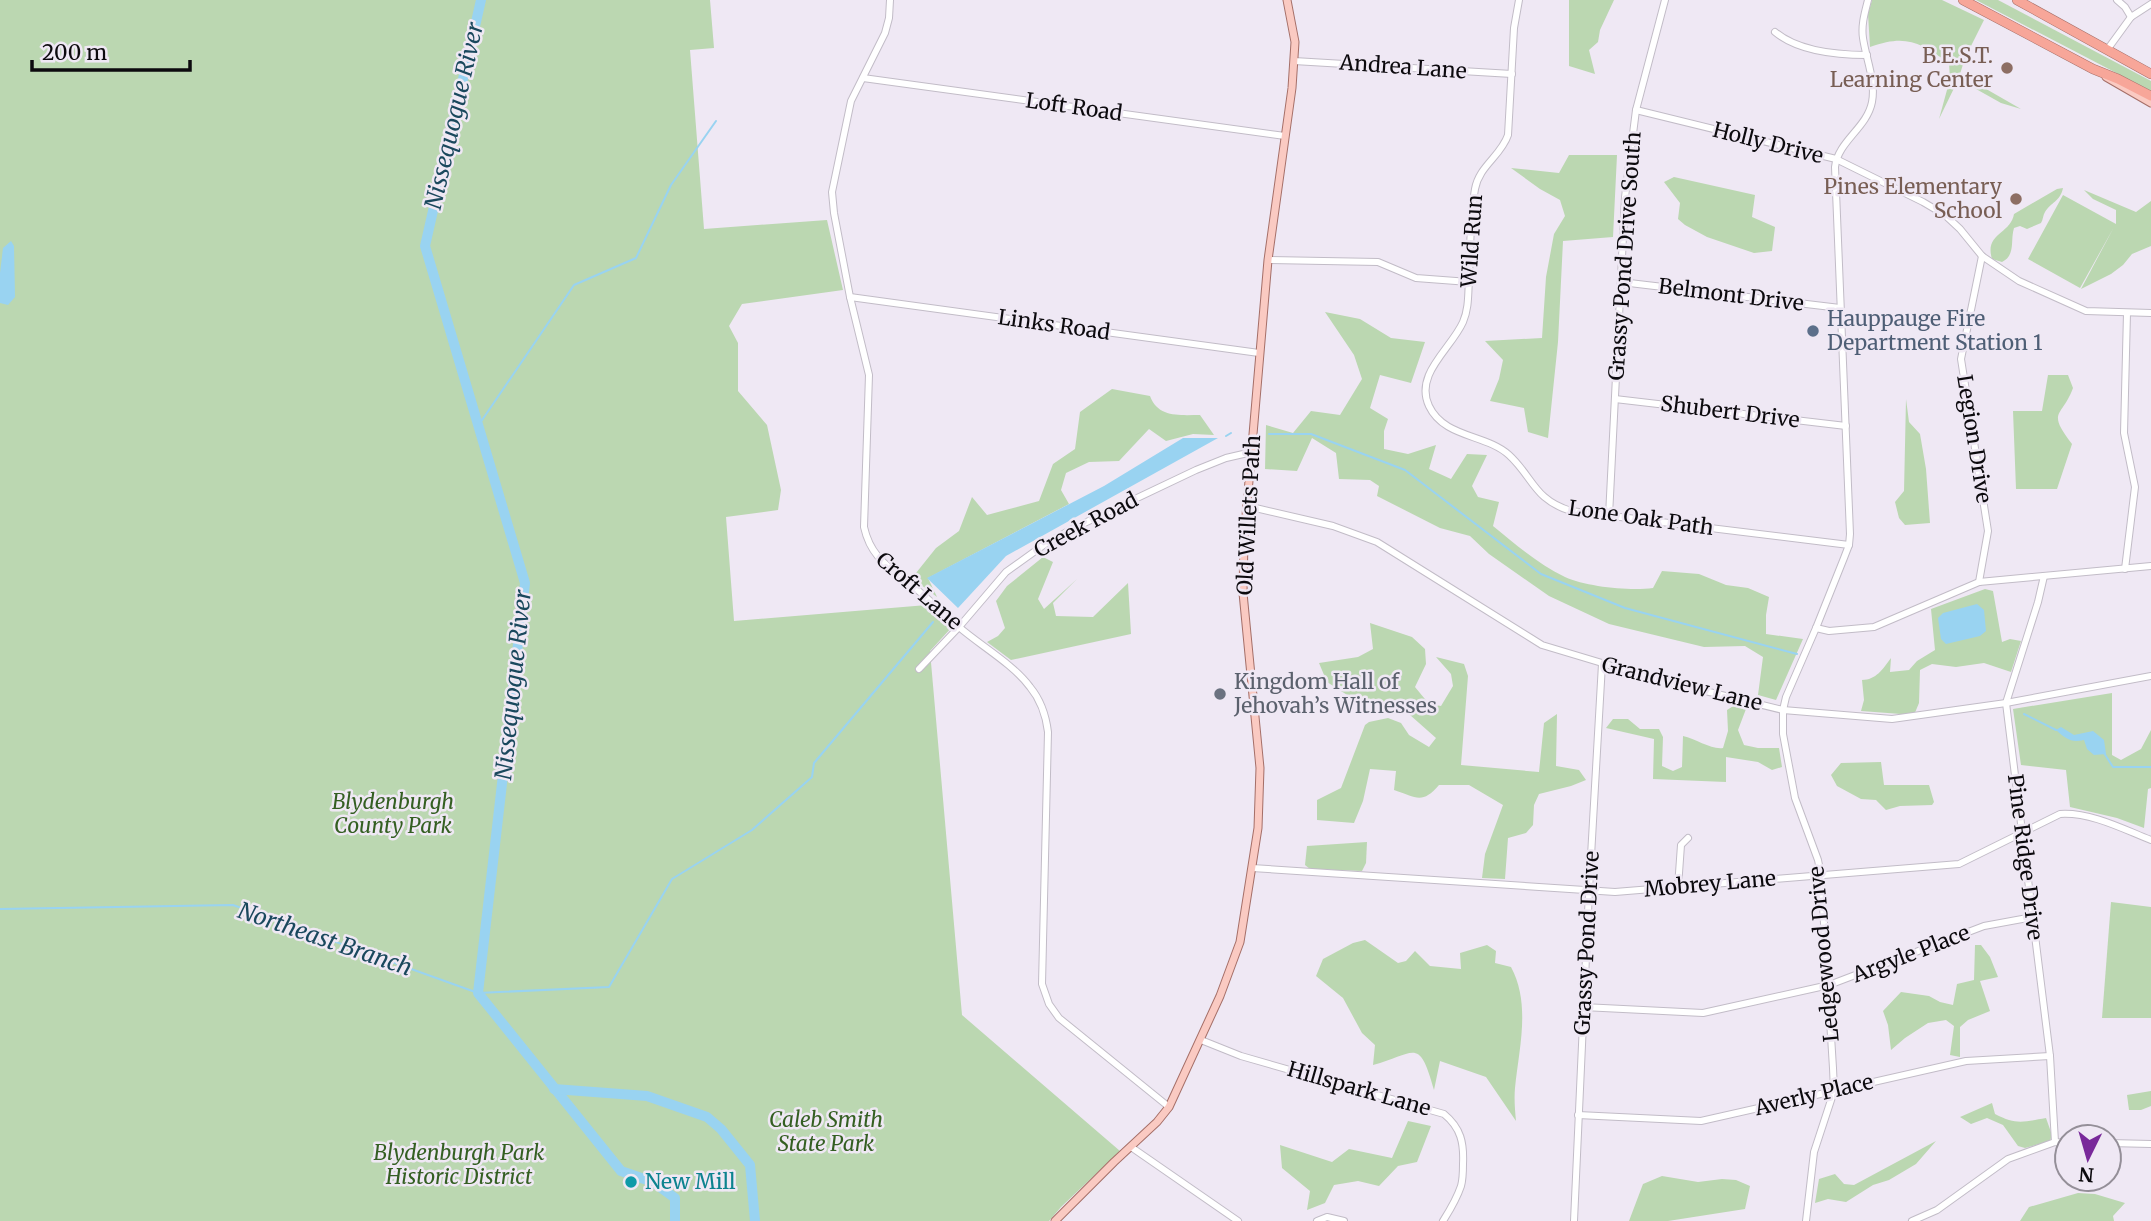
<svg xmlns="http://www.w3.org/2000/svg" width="2151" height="1221" viewBox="0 0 2151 1221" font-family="Merriweather,serif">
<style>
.green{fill:#bbd7b1}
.water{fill:#99d3f1}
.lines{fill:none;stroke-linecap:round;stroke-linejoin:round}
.stream{stroke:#99d3f1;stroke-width:2}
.river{stroke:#99d3f1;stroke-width:10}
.minor-casing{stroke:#c2bcc7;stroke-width:8}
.major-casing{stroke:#a56f68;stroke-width:9}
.highway-casing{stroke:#a56f68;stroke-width:10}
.minor{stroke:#fff;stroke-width:6}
.major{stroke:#facac2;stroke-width:7}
.highway{stroke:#f7a699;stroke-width:9}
.education-dot{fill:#8d6e63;stroke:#efe8f4;stroke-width:2.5}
.service-dot{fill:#5c6f8a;stroke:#efe8f4;stroke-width:2.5}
.worship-dot{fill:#6b7280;stroke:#efe8f4;stroke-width:2.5}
.culture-dot{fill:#0f9aa8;stroke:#efe8f4;stroke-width:2.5}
.labels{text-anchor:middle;stroke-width:5;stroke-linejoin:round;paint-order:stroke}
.education-label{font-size:21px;fill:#785e54;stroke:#efe8f4;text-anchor:end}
.street-label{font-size:21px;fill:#0c0a0e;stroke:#efe8f4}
.service-label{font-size:21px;fill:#4e5e75;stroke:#efe8f4;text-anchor:start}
.worship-label{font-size:21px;fill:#5b616d;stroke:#efe8f4;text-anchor:start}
.park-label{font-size:21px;font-style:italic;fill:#345f22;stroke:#efe8f4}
.culture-label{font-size:21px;fill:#0d838f;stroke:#efe8f4;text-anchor:start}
.water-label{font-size:23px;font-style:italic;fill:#1a485d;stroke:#efe8f4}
</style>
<rect width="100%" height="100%" fill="#efe8f4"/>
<g class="green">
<polygon points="0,0 710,0 714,48 690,50 704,229 827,220 843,290 742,304 729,326 738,343 738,391 767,425 781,490 778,510 726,517 734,621 927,605 952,627 930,651 962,1015 1120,1151 1061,1207 1049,1221 0,1221"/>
<polygon points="1569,0 1614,0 1600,30 1598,42 1589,50 1595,74 1569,66"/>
<path d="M1872 0H1942L1984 20 1965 58 1960 74 2021 109 2001 103 1960 80H1958L1939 119 1950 79 1949 63C1919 42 1906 34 1870 47L1868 14Z"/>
<polygon points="1976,0 1998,0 2151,81 2151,91"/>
<polygon points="1569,155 1617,155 1613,237 1563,241 1558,342 1548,438 1528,432 1524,408 1490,401 1499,379 1503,360 1485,341 1542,338 1546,277 1554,234 1565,216 1560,200 1540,189 1511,168 1559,173"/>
<polygon points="1674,177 1755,195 1752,217 1775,227 1772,251 1754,253 1707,237 1685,225 1678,219 1680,203 1664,182"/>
<path d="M2063 188C2060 202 2051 202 2045 212 2043 215 2043 220 2041 223L2027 229 2020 226 2014 228C2010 241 2016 255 2002 262L1992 259C1984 233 2011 234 2014 214L2057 189Z"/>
<polygon points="2084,190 2136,212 2151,201 2151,246 2132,254 2123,265 2111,274 2081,289 2114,227 2080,288 2028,259 2063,195 2116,224 2116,210 2093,199"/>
<path d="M1325 312 1360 319 1391 338 1425 342 1411 383 1380 375 1370 408 1388 419 1384 431V449L1408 454 1436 445 1429 469 1451 479 1467 454 1487 455 1472 486 1478 497 1499 502 1493 526C1515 544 1539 565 1565 577 1587 587 1630 591 1653 588L1662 571 1699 574 1726 585 1748 588 1769 597 1766 615V634L1803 639 1776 700 1758 695 1763 657 1745 646 1704 647 1609 624 1549 596 1489 554 1470 536 1440 528 1377 496 1379 486 1370 480 1339 479 1336 453 1312 438 1297 471 1265 469 1266 425 1293 433 1311 411 1340 415 1362 379 1354 355Z"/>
<path d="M2048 375H2068L2073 388C2062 418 2046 410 2072 444L2057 489H2016L2013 411H2042Z"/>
<path d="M1112 389 1150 396C1158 418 1180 415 1200 415L1214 435 1193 434 1166 441 1149 429 1119 461 1089 462 1066 473 1061 490 1069 504 928 578 937 597 912 578 936 548 959 531 972 497 987 515 1039 501 1053 464 1075 449 1080 412Z"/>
<polygon points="1906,399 1909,422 1920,434 1926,469 1930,523 1905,525 1899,518 1895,502 1904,491"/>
<polygon points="1043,557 1053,562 1038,599 1044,609 1077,579 1053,603 1056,616 1093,617 1128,583 1131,634 1011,660 987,642 998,636 1005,628 996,601 1007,586"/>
<path d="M1985 589 1993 591 2002 642 2010 639 2021 641 2011 672 1984 663 1956 667 1932 664 1920 670 1919 703 1914 715 1861 711 1864 700 1862 680C1876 680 1883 669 1891 658L1890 672 1909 670 1917 661 1935 650 1931 609Z"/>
<path d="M1370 623 1412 637 1425 649 1426 664 1415 687 1429 704 1441 706 1453 686 1451 674 1436 657 1464 664 1468 676 1461 765 1539 772 1544 723 1557 714 1556 766 1579 770 1586 780 1571 786 1539 794 1534 805 1533 825 1526 833 1508 838 1505 879 1482 878 1485 854 1503 805 1469 785H1439C1422 805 1416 797 1394 790L1396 771 1370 769 1363 801 1354 823 1317 820V800L1341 788 1365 725 1369 722 1388 718 1401 723 1409 735 1429 747 1436 738 1410 715 1395 707 1355 700 1327 682 1319 663 1358 657 1373 649Z"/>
<polygon points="2112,693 2112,755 2121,760 2141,749 2151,730 2151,788 2148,789 2144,828 2117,818 2070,807 2066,770 2021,765 2013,709"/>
<path d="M1735 705 1746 709 1738 730 1744 745 1758 748H1779L1782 767 1772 770 1758 762 1726 757V782L1653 779 1654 739 1606 728 1613 719H1628L1640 729H1659L1663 737 1662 766 1673 771 1682 767 1683 736C1696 739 1712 750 1723 748L1728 731 1727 710Z"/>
<polygon points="1881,762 1884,785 1929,785 1934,802 1932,805 1900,806 1886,810 1876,800 1861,799 1837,786 1831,775 1841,763"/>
<polygon points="1367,842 1366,863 1362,871 1310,869 1305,865 1307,846"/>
<polygon points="2111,902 2151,907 2151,1018 2102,1018"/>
<path d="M1365 940 1398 963 1406 961 1415 951 1430 966 1461 969 1460 953 1487 945 1496 951 1495 963 1511 967C1531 1004 1519 1048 1515 1088 1514 1099 1515 1110 1516 1121L1486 1077 1440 1061 1434 1090C1419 1036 1416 1053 1373 1065L1375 1045 1362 1033 1343 998 1316 976 1323 959 1353 943Z"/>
<polygon points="1975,945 1981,945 1990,957 1998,977 1980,981 1990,1011 1968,1020 1960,1027 1960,1057 1950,1055 1954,1026 1946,1020 1928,1023 1905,1038 1891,1050 1888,1025 1883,1011 1901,992 1929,996 1940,1002 1953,1005 1957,984 1974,980"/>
<polygon points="2151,1091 2151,1106 2141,1110 2129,1110 2127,1095"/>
<path d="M1992 1103 1995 1114C2016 1125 2023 1122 2046 1118L2052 1135 2050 1141 2025 1148 2018 1146 2003 1125 1987 1118 1971 1124 1960 1117Z"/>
<polygon points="1408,1121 1431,1126 1417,1162 1398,1166 1379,1186 1358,1181 1334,1185 1325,1203 1307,1210 1310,1191 1282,1168 1280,1145 1332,1162 1349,1149 1392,1158"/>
<polygon points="1936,1141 1916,1164 1889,1180 1873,1185 1846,1202 1828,1199 1815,1203 1819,1179 1835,1174 1844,1184 1854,1185"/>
<polygon points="1662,1176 1698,1182 1722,1179 1736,1180 1750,1186 1745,1209 1668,1221 1629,1221 1643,1184"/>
<polygon points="2078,1193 2095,1194 2125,1203 2113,1216 2114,1221 2020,1221 2029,1207"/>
</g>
<g class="water">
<polygon points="11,241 14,246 15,297 8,305 0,303 0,273 3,248"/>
<polygon points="1183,438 1218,438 1006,556 958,608 927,578 1104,486"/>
<polygon points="1977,604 1984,610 1986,631 1980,636 1946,644 1941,639 1938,618 1943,613"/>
<path d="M2061 727 2074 735 2093 731 2104 740 2106 754 2094 755 2087 749 2084 740C2071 743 2066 739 2056 730Z"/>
</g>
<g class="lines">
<g class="stream">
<polyline points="478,426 574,285 636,258 671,185 716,121"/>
<polyline points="1269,434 1311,434 1405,470 1541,574 1625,608 1797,654"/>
<polyline points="1226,436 1231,433"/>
<polyline points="2024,714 2056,730"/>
<polyline points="2104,753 2113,767 2151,767"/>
<polyline points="0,909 233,905 478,993 609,987 672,879 752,830 812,777 814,763 933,622"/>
</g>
<g class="river">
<polyline points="481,0 425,246 525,583 478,993 621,1171 653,1182 675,1198 675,1221"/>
<polyline points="554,1089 647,1096 707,1117 721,1129 750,1165 755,1221"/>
</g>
<g class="minor-casing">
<g id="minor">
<path d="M890 0 889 18 885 33 851 101 832 192 834 213 850 297 869 375 864 527C871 559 891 568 915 588 930 600 944 614 959 627 981 646 1013 664 1030 687 1040 699 1046 716 1048 732L1042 984 1049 1004 1059 1018 1169 1107"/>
<path d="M1519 0 1514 28 1508 135C1501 156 1479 166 1475 189 1470 218 1470 250 1469 279 1468 294 1469 308 1463 322 1451 349 1414 374 1429 406 1444 438 1486 434 1509 455 1533 477 1534 500 1571 511L1849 545"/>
<polyline points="2117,0 2125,7 2131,17"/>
<path d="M1775 32C1798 51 1837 55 1867 55"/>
<polyline points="2107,50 2131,17 2151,4"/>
<polyline points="1294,61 1512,74"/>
<polyline points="863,78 1285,136"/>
<polyline points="1636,110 1836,159 1923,202 1945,215 1960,229 1982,256 2019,281 2086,311 2151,313"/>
<polyline points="1268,260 1378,262 1416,278 1469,282"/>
<polyline points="1621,282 1840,308"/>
<polyline points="850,297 1259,353"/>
<polyline points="1615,399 1846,426"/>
<polyline points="1247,506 1333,526 1377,542 1542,645 1652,678 1783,710 1892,719 2006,703 2151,676"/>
<polyline points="1609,516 1625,197 1636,110 1665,0"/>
<polyline points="2125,569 2135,487 2124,433 2127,313"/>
<polyline points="2044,576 2038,602 2006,703 2050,1056 2055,1142"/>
<polyline points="1979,582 1988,531 1961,359 1982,256"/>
<polyline points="1816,628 1829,631 1874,627 1979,582 2151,566"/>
<polyline points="919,669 959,627 1006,572 1045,544 1074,528 1196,470 1226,458 1252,452"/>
<path d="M1252 868 1615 892 1959 864 2060 814C2091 812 2123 829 2151 840"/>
<polyline points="1678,887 1681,845 1688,838"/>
<polyline points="1583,1007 1703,1013 1829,985 1984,926 2033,917"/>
<path d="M1201 1040 1241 1056 1444 1114C1461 1128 1464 1143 1463 1164 1463 1171 1463 1179 1461 1186 1457 1198 1450 1210 1443 1221"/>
<polyline points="1578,1115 1701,1121 1966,1061 2050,1056"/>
<polyline points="2109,1143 2151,1144"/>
<polyline points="1131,1147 1238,1221"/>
<polyline points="1317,1221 1327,1217 1344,1221"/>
<polyline points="1574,1221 1589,891 1602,664"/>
<path d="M1806 1221 1814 1152 1834 1091 1833 1068 1821 875 1818 860 1795 798 1783 734V710L1786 697 1816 628 1844 558 1849 545 1850 534 1835 167C1838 141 1867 128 1872 102 1876 81 1866 59 1863 38 1861 25 1865 12 1868 0"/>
<polyline points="1912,1221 1937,1210 2008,1159 2055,1142 2067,1143"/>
</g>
</g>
<g class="major-casing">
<g id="major">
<polyline points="2106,77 2151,103"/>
<polyline points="1055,1221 1114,1162 1157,1122 1169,1107 1220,996 1240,942 1258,828 1260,768 1243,593 1244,539 1268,260 1292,88 1295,42 1287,0"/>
</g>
</g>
<g class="highway-casing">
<g id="highway">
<polyline points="1963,0 2093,69 2118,79 2151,96"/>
<polyline points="2017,0 2151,74"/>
</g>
</g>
<use href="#minor" class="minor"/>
<use href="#major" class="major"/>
<use href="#highway" class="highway"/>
</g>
<g class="education-dot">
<circle cx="2007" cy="68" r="7"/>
<circle cx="2016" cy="199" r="7"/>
</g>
<circle class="service-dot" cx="1813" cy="331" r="7"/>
<circle class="worship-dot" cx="1220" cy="694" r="7"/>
<circle class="culture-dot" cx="631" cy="1182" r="7"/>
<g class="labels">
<g class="education-label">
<text x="1993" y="63">B.E.S.T.<tspan x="1993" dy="24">Learning Center</tspan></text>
<text x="2002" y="194">Pines Elementary<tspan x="2002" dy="24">School</tspan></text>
</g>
<g class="street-label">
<text transform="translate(1403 67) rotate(4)" y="7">Andrea Lane</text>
<text transform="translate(1074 107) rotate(8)" y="7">Loft Road</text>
<text transform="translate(1768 143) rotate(14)" y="7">Holly Drive</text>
<text transform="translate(1472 241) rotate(-86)" y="7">Wild Run</text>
<text transform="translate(1625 256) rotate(-86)" y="7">Grassy Pond Drive South</text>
<text transform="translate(1731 295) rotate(7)" y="7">Belmont Drive</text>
<text transform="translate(1054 325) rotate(8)" y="7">Links Road</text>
<text transform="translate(1730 412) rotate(7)" y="7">Shubert Drive</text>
<text transform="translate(1974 439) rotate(81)" y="7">Legion Drive</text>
<text transform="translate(1249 515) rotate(-87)" y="7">Old Willets Path</text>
<text transform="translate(1641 518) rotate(8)" y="7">Lone Oak Path</text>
<text transform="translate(1086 525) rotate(-28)" y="7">Creek Road</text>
<text transform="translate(919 591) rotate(41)" y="7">Croft Lane</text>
<text transform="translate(1682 684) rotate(14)" y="7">Grandview Lane</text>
<text transform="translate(2025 857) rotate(83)" y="7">Pine Ridge Drive</text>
<text transform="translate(1710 884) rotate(-5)" y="7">Mobrey Lane</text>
<text transform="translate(1587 943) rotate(-87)" y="7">Grassy Pond Drive</text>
<text transform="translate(1824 954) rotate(-95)" y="7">Ledgewood Drive</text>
<text transform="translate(1911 954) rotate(-21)" y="7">Argyle Place</text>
<text transform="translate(1359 1089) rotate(16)" y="7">Hillspark Lane</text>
<text transform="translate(1814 1095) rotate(-13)" y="7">Averly Place</text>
</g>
<g class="service-label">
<text x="1827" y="326">Hauppauge Fire<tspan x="1827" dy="24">Department Station 1</tspan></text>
</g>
<g class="worship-label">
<text x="1234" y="689">Kingdom Hall of<tspan x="1234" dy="24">Jehovah’s Witnesses</tspan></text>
</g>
<g class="park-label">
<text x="393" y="809">Blydenburgh<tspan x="393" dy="24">County Park</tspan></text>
<text x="826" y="1127">Caleb Smith<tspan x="826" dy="24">State Park</tspan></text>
<text x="459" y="1160">Blydenburgh Park<tspan x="459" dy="24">Historic District</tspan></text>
</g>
<g class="culture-label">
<text x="645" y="1189">New Mill</text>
</g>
<g class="water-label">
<text transform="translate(454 116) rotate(-77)" y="8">Nissequogue River</text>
<text transform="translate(513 685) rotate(-84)" y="8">Nissequogue River</text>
<text transform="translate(325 939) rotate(19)" y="8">Northeast Branch</text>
</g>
</g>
<g transform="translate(2088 1158) rotate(185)"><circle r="33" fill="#efe8f4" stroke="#948f98" stroke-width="2"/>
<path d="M0-5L12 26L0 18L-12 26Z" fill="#79299a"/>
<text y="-10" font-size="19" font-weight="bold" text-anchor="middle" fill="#0c0a0e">N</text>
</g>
<path d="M32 60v10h158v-10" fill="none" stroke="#0c0a0e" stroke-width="3.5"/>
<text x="42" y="60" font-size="21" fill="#0c0a0e" stroke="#efe8f4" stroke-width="5" paint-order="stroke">200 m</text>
</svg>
